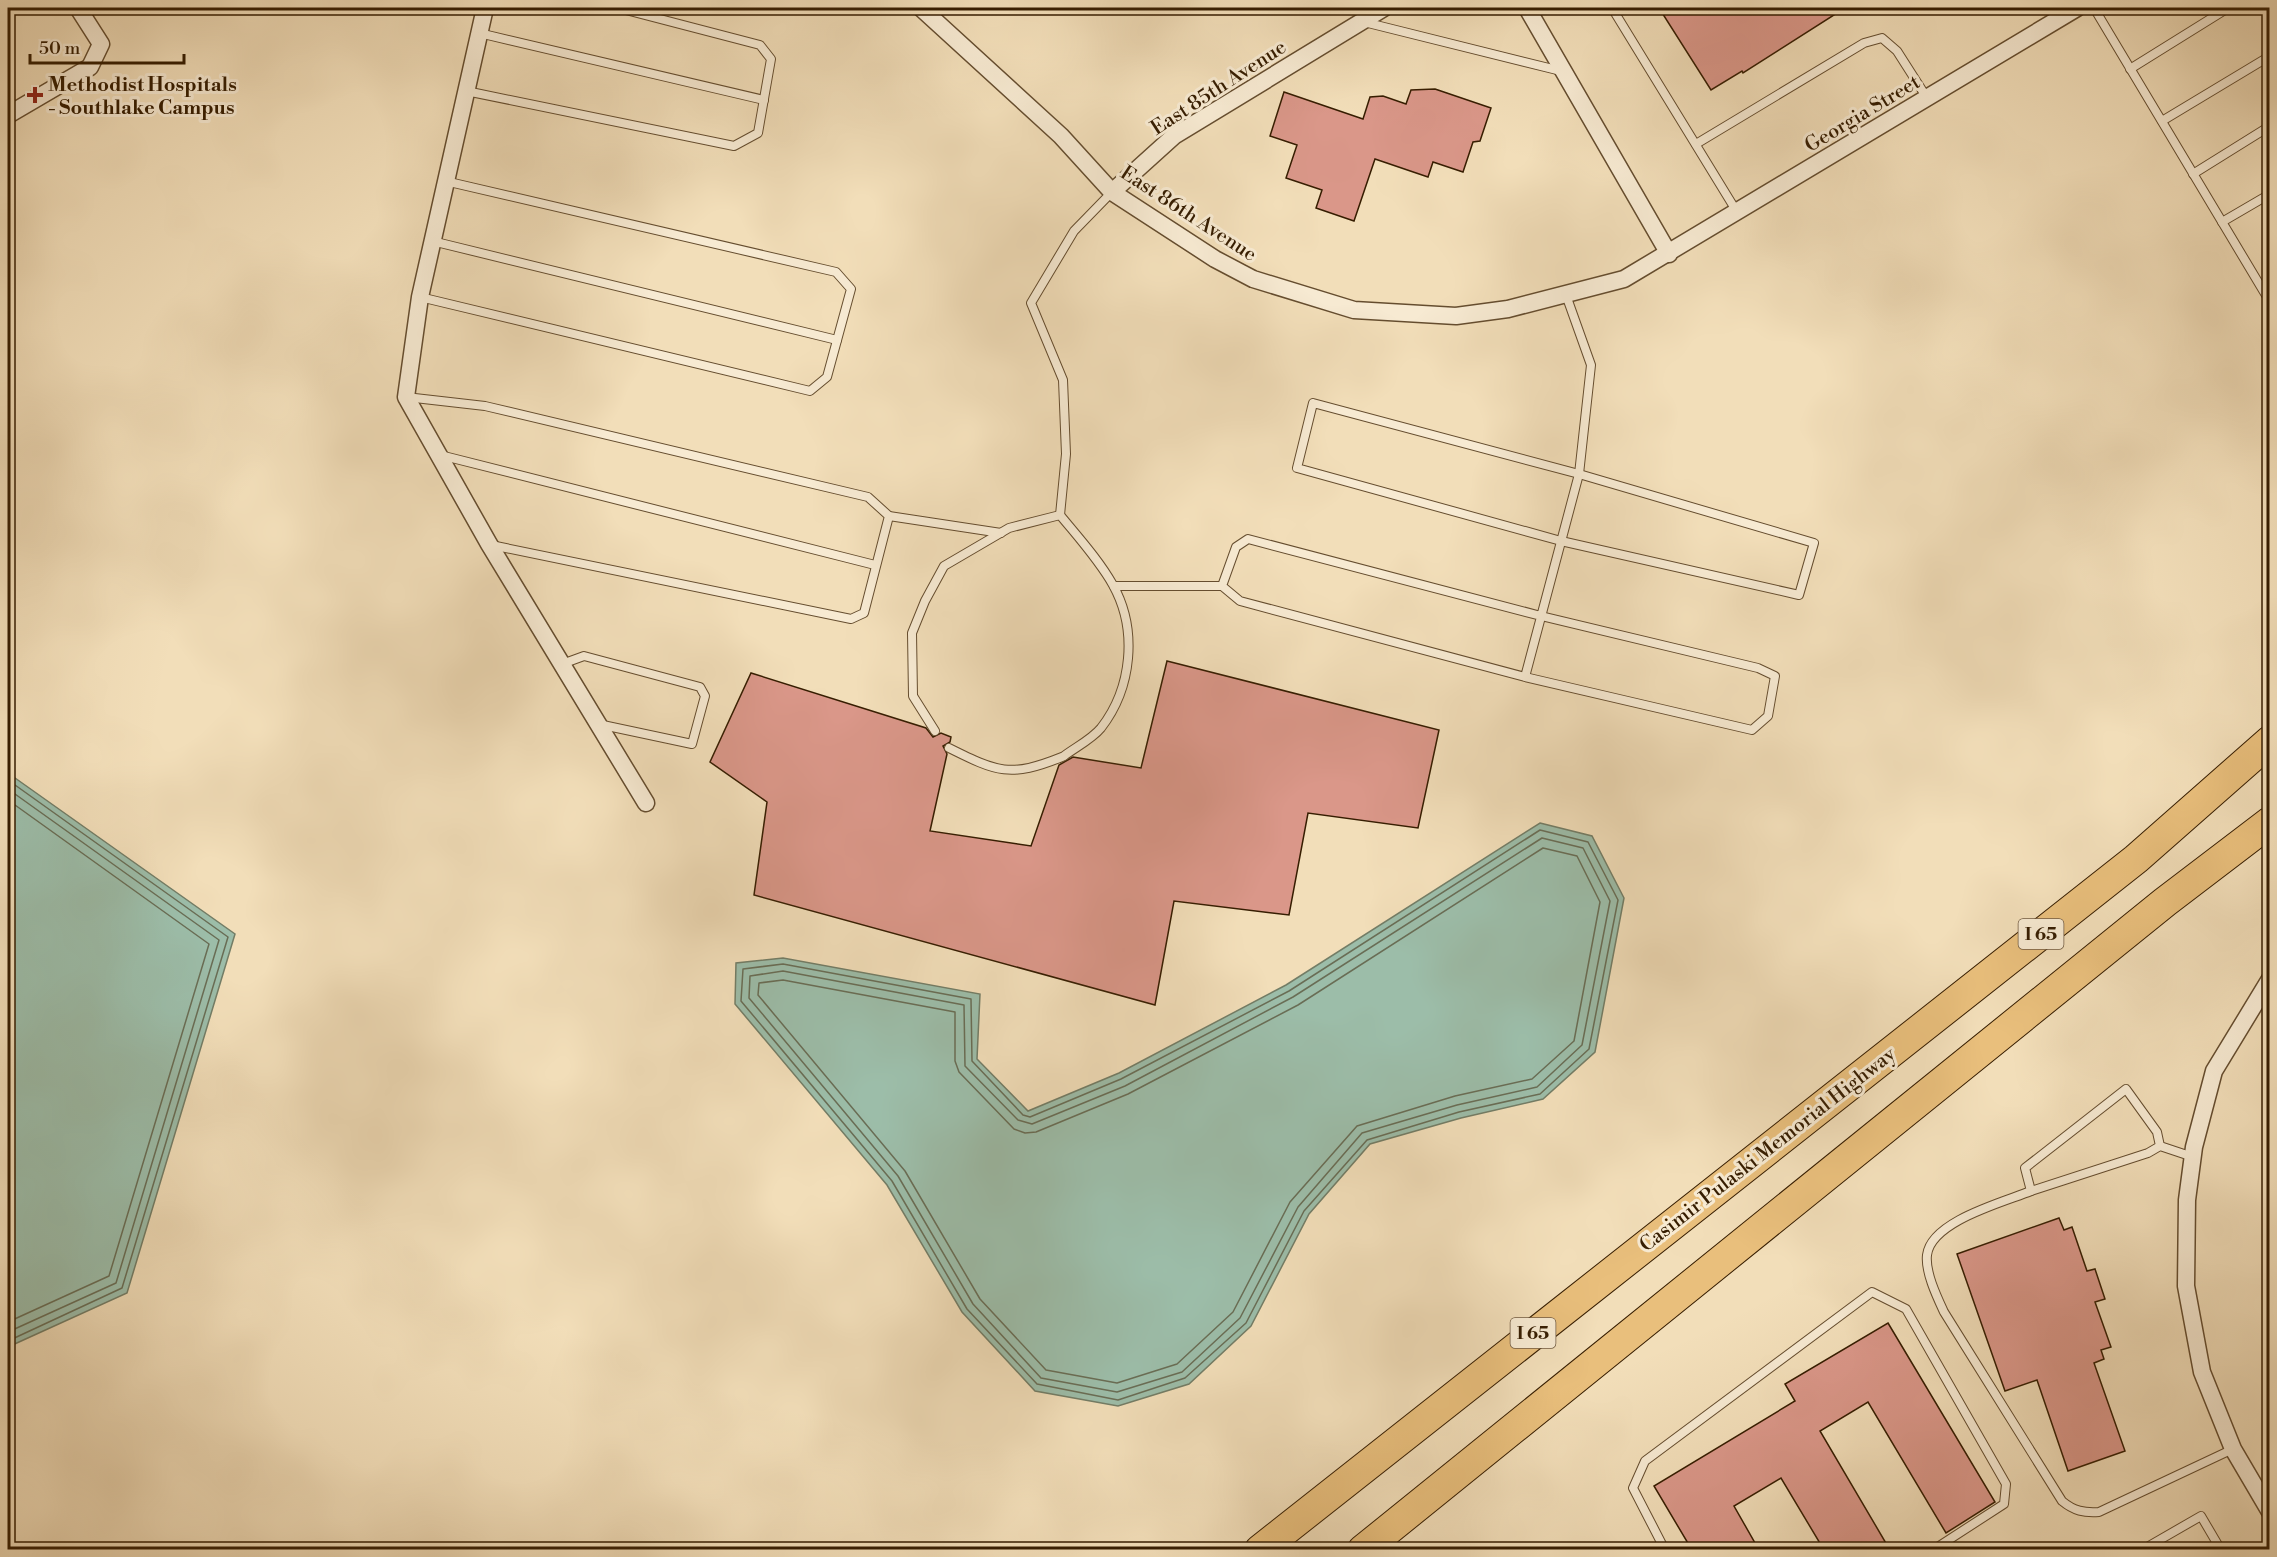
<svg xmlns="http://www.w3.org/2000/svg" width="2277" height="1557" viewBox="0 0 2277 1557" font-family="'Libre Bodoni',serif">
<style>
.water{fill:#9cbda9;stroke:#737d66;stroke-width:1.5}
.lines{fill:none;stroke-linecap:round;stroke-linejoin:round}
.shore{stroke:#696d55;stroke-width:1.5}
.building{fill:#da9789;stroke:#361d01;stroke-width:1.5}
.service-casing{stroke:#654d2f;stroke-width:10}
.minor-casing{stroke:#654d2f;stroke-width:19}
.motorway-casing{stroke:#361d01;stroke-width:32}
.service{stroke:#f7ead2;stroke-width:8}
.minor{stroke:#f7ead2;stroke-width:16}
.motorway{stroke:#e9bf7c;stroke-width:30}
.poi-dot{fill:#8f2418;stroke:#f7ead2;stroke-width:2}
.labels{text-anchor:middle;stroke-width:6;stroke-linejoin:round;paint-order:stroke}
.shield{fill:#f7ead2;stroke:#705a40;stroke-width:1.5}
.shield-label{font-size:18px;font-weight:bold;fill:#361d01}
.poi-label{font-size:20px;font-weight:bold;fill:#361d01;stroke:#f7ead2;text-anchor:start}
.street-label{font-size:20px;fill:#361d01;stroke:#f7ead2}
</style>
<rect width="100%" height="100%" fill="#f2deb9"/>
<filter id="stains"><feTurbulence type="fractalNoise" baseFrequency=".00333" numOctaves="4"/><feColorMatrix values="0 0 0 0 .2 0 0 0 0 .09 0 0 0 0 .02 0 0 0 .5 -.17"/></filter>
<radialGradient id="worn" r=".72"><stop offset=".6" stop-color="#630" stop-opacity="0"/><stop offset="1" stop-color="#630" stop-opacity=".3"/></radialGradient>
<g class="water">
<polygon points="8,773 235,934 127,1293 8,1347"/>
<polygon points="1540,823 1592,836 1624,898 1595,1052 1543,1099 1461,1118 1370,1144 1309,1214 1251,1326 1189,1384 1118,1406 1035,1391 962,1312 887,1185 735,1004 736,963 783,958 980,994 977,1059 1028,1111 1119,1073 1286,985"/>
</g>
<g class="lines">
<g class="shore">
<polyline points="8,780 228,937 122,1288 8,1341"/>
<polyline points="8,789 219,940 116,1283 8,1332"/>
<polyline points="8,800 209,944 109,1276 8,1322"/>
<polygon points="1540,830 1588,842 1618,900 1589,1049 1540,1094 1459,1112 1367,1140 1304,1211 1246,1323 1185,1378 1118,1400 1037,1384 967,1309 892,1181 741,1001 743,969 783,964 971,999 972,1061 1023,1115 1030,1117 1121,1079 1289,991"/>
<polygon points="1542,838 1583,848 1610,901 1582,1045 1537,1087 1457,1105 1362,1133 1298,1207 1240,1318 1182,1372 1117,1392 1041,1378 973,1304 898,1176 749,998 750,976 783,971 964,1005 965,1066 1018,1120 1032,1124 1125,1086 1293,997"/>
<polygon points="1543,848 1577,856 1600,902 1574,1041 1532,1079 1455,1096 1357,1126 1290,1202 1233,1312 1177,1364 1117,1383 1046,1370 980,1299 905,1171 758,995 759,983 783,980 955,1012 955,1061 959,1072 1014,1129 1025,1133 1036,1132 1128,1094 1298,1005"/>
</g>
</g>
<g class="building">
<polygon points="1659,8 1845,8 1743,73 1742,71 1711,90"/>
<polygon points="1435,89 1491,108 1480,141 1473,142 1463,172 1433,162 1428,177 1375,159 1354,221 1316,208 1322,190 1286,178 1297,145 1270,136 1284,92 1363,119 1370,97 1383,96 1406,104 1411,90"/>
<polygon points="1167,661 1439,730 1418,828 1308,813 1289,915 1174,901 1155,1005 754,895 767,802 710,762 751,673 926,728 933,737 941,733 951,737 950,742 943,746 947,754 930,831 1031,846 1059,765 1073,757 1141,768"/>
<polygon points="2059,1218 2064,1230 2072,1227 2087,1271 2095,1269 2105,1299 2095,1302 2111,1347 2101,1350 2104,1359 2094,1363 2125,1451 2068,1471 2037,1380 2005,1391 1957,1254"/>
<polygon points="1888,1323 1995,1502 1946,1533 1868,1402 1820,1431 1890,1550 1824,1550 1781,1478 1734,1506 1759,1550 1692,1550 1654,1486 1795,1401 1785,1384"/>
</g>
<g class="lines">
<g class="service-casing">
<g id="service">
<polyline points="1612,8 1737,212"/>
<polyline points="2094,8 2270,302"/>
<polyline points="1364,22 1561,71"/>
<polyline points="479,33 764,100"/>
<polyline points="2130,69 2228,8"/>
<polyline points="466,91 734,146 758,133 771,59 760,45 618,8"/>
<polyline points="2162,121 2270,56"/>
<polyline points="1696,144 1864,43 1882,38 1897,51 1927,98"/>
<polyline points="2193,174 2270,126"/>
<polyline points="2222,222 2270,194"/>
<polyline points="432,241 837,340"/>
<polyline points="420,297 810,391 827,377 851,289 836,272 445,181"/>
<polyline points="406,397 485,406 868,497 889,516 864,613 851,619 491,545"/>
<polygon points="1313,403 1579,474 1814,543 1799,595 1561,541 1297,468"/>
<polyline points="440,455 875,565"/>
<polyline points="1060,515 1066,454 1063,380 1031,303 1074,231 1112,192"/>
<polyline points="889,516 1001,533"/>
<polyline points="1114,586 1222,586"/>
<polyline points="562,664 584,656 700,687 705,696 692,744 598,724"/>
<polyline points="1525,677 1240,601 1222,586 1236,547 1248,539 1541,616 1758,668 1775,676 1768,716 1752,730 1525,677 1579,474 1591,365 1566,295"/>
<path d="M935 731 913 696 912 633 925 601 944 566 1009 528 1060 515C1078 537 1099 560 1113 585 1138 630 1132 688 1101 728 1092 739 1076 747 1064 756"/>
<path d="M949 748C997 772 1010 778 1062 757"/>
<polyline points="2160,1146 2148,1153 2031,1191 2025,1168 2126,1089 2157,1132 2160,1146 2193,1157"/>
<path d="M2031 1191C2004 1202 1931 1221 1927 1255 1925 1272 1937 1297 1944 1312L2062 1501C2074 1511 2084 1513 2099 1512L2233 1449"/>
<polyline points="1665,1550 1633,1488 1645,1461 1872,1292 1906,1309 2006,1484 2004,1504 1933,1550"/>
<polyline points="2142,1550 2201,1516 2221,1550"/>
</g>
</g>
<g class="minor-casing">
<g id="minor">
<polyline points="485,8 420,297 406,397 489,544 646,803"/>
<polyline points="921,8 1061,136 1112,192 1215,259 1253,279 1354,310 1456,316 1508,309 1624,279 2077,8"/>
<polyline points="1527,8 1669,254"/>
<polyline points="8,115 90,67 101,44 78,8"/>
<polyline points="1112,192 1174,136 1384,8"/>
<polyline points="2270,979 2214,1071 2194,1147 2187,1200 2186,1286 2202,1372 2233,1449 2270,1512"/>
</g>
</g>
<g class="motorway-casing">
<g id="motorway">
<polyline points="1260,1550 2136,859 2270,741"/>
<polyline points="1363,1550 2165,902 2270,822"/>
</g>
</g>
<use href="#service" class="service"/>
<use href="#minor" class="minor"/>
<use href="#motorway" class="motorway"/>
</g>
<path class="poi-dot" d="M32 86h6v6h6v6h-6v6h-6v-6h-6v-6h6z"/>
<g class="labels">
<g class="shield">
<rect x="2018.5" y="919" width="45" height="30" rx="4.5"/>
<rect x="1510.5" y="1318" width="45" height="30" rx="4.5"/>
</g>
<g class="shield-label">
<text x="2041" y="940">I 65</text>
<text x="1533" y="1339">I 65</text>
</g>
<g class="poi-label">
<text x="48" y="91">Methodist Hospitals<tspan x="48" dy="23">- Southlake Campus</tspan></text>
</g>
<g class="street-label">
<text transform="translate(1218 87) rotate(-33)" y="7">East 85th Avenue</text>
<text transform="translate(1862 113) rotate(-31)" y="7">Georgia Street</text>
<text transform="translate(1189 213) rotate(33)" y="7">East 86th Avenue</text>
<text transform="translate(1767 1149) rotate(-38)" y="7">Casimir Pulaski Memorial Highway</text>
</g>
</g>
<rect width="2277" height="1557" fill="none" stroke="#f2deb9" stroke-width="30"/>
<rect x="9" y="9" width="2259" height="1539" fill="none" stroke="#361d01" stroke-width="3"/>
<rect x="15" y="15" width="2247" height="1527" fill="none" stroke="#361d01" stroke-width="1.5"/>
<path d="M30 54v9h154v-9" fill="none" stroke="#361d01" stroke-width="3"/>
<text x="39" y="54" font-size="18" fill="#361d01" stroke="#f7ead2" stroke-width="4.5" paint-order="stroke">50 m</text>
<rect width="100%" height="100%" filter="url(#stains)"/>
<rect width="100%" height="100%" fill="url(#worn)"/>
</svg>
